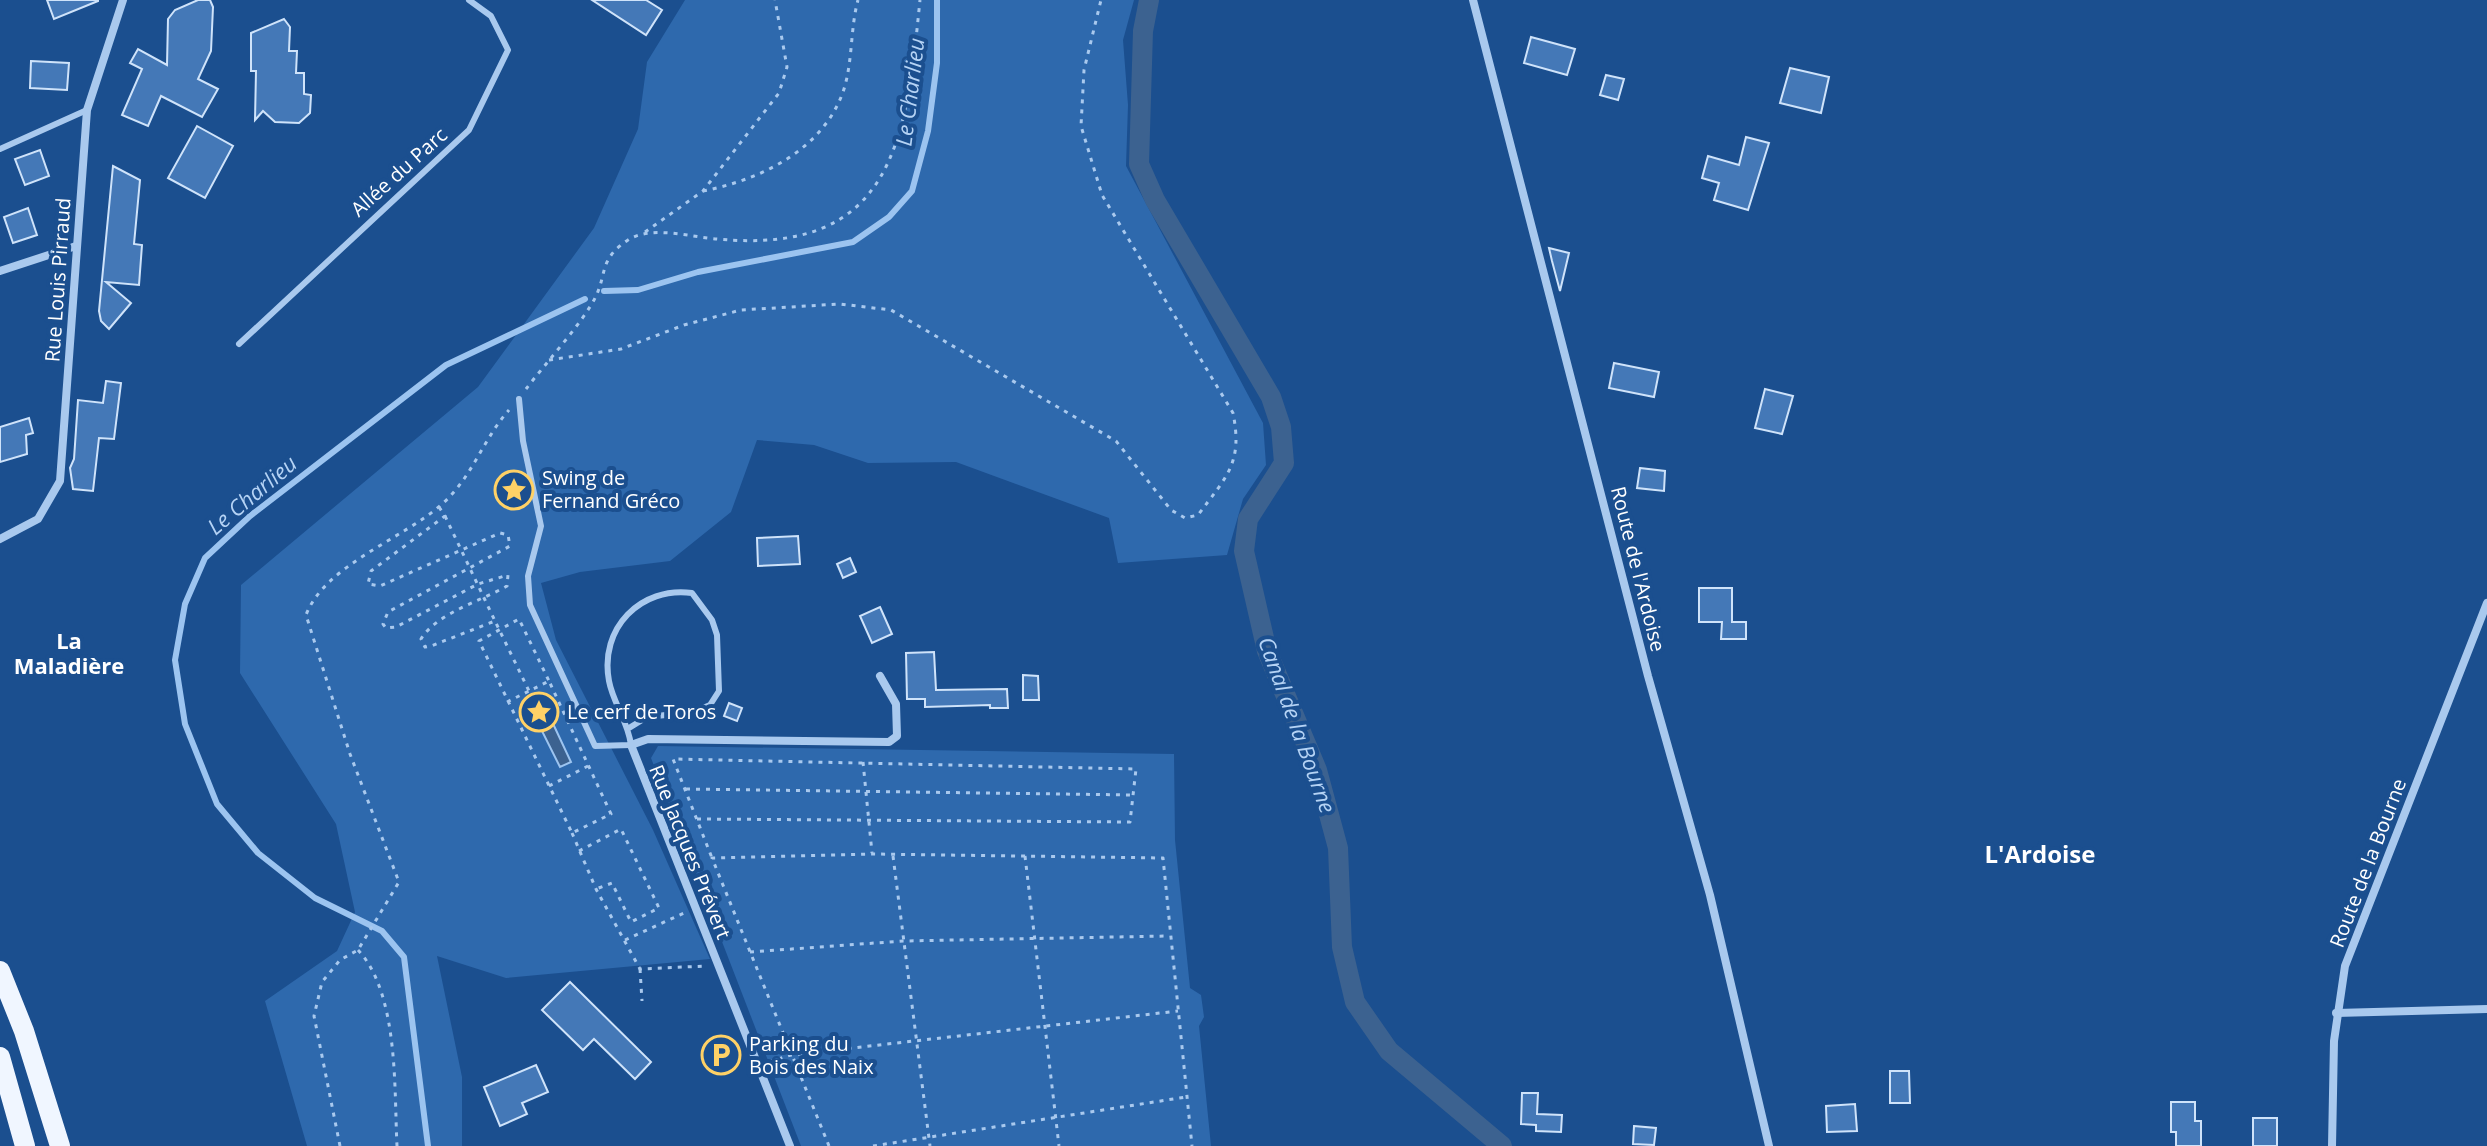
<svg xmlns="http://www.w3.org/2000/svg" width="2487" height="1146" viewBox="0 0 2487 1146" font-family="'Open Sans',sans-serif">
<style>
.green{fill:#2e69ad}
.water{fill:#3c6290;stroke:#9cc4f0;stroke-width:2}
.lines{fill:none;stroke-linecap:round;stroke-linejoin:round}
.stream{stroke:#9cc4f0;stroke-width:6}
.canal{stroke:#3c6290;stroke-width:20}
.building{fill:#4478b7;stroke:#cfe3fa;stroke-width:2}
.path{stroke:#a9c9ee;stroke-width:3;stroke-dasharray:4 6;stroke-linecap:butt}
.service{stroke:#a9c9ee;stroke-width:6}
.minor{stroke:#a9c9ee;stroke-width:8}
.primary{stroke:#f0f6ff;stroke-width:20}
.labels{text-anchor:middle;stroke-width:8;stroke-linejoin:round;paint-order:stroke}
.street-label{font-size:20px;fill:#fff;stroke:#1b4f8f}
.poi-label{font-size:20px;fill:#fff;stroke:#1b4f8f;text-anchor:start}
.water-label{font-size:22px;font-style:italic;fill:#b5d3f5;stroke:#1b4f8f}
.neighbourhood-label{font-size:22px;font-weight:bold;fill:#fff;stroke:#1b4f8f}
.quarter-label{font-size:24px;font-weight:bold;fill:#fff;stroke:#1b4f8f}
</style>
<rect width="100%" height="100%" fill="#1b4f8f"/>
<g class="green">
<polygon points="685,0 1134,0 1123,40 1128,105 1126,166 1263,423 1266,465 1243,499 1227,555 1118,563 1109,518 956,462 868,463 814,445 757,440 731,512 670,561 580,572 541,583 556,640 653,830 710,959 506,978 437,956 462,1077 462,1146 307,1146 265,1001 337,951 355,912 336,824 240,673 241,585 478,387 594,228 638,129 647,62"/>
<polygon points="658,746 1174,754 1175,840 1190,988 1201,995 1204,1017 1199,1026 1211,1146 801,1146 651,758"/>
</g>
<polygon class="water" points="548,713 571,762 560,767 536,719"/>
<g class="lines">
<g class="stream">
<polyline points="604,291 638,290 698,272 853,242 889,217 912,191 928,131 937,63 937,0"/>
<polyline points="428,1146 404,957 382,931 315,898 258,853 217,804 185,724 175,660 185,604 205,558 250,516 446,365 585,299"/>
</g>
<polyline class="canal" points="1149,0 1143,31 1139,164 1155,200 1271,397 1281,427 1284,463 1248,519 1244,551 1267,651 1317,770 1338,848 1342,947 1355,1002 1389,1051 1502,1146"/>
</g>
<g class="building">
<polygon points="47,0 98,0 98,1 54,19"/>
<polygon points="198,0 210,0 213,7 211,51 198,79 218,89 202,117 161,96 148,126 122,115 142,69 130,63 138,49 167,65 168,19 175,10"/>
<polygon points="592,0 646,0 662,10 646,35"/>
<polygon points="284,19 290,27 289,51 297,51 296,73 304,73 304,94 311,95 310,113 299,123 275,122 263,111 255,120 256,71 251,71 251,33"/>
<polygon points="1531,37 1575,49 1567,75 1524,63"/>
<polygon points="31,61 69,63 67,90 30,88"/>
<polygon points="1790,68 1829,77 1821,113 1780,103"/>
<polygon points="1606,75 1624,79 1618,100 1600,95"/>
<polygon points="197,126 233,146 205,198 168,178"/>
<polygon points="1746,137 1769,143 1748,210 1714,200 1719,183 1702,178 1708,156 1739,165"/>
<polygon points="40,150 49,176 25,185 15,159"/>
<polygon points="113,166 140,180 134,244 142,245 139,285 106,282 131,303 109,329 101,321 99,311"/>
<polygon points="28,208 37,235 13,243 4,217"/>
<polygon points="1549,248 1569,253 1560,291 1552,261"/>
<polygon points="1614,363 1659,372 1654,397 1609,388"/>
<polygon points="106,381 121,383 114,439 99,438 93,491 73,489 70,468 74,459 78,400 103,403"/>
<polygon points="1765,389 1793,396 1782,434 1755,428"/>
<polygon points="29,418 33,433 26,435 27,454 0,462 0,427"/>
<polygon points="1640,468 1665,471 1664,491 1637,488"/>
<polygon points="798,536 800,564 758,566 757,538"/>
<polygon points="850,558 856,572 843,578 837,564"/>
<polygon points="1699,588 1732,588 1732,622 1746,622 1746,639 1721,639 1722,622 1699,622"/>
<polygon points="880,607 892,634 872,643 860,616"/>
<polygon points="934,652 936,690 1007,689 1008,708 990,708 990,705 925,707 925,699 907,699 906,653"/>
<polygon points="1023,675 1038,676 1039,700 1023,700"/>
<polygon points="729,703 742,708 737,721 724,716"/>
<polygon points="570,982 651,1062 635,1079 594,1039 583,1050 542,1010"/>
<polygon points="536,1065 548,1092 522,1103 527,1114 500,1126 484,1087"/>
<polygon points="1890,1071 1909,1071 1910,1103 1890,1103"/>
<polygon points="1522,1093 1538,1093 1537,1114 1562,1115 1561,1132 1536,1131 1536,1125 1521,1124"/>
<polygon points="2171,1102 2195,1102 2195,1121 2201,1121 2201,1146 2176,1146 2176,1132 2171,1132"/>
<polygon points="1855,1104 1857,1131 1827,1132 1826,1106"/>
<rect x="2253" y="1118" width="24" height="28"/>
<polygon points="1634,1126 1656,1128 1654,1145 1633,1144"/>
</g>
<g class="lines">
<g class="path">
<path d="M703 191C759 180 822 151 843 92 853 63 850 29 858 0"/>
<polyline points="645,232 703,191 779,93 787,67 775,0"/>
<path d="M549 360 621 349 684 325 741 310 840 304 891 310 1116 441 1171 510 1185 518 1198 515C1227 476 1243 463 1233 413L1102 195 1081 126 1084 70 1101 0"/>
<path d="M526 389C544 365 585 320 596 296 607 273 599 259 628 240 651 225 690 237 717 239 894 256 906 140 920 0"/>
<path d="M439 507 445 516 371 571 368 584 380 586 500 533 508 535 510 546 388 612 383 624 386 628 396 627 478 584 508 575 507 586C481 601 437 613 421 639L425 647 431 646 495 621 529 691"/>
<polyline points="445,516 495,621"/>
<polyline points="507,702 549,681 611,814 572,833 479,641 519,619 549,681"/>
<polyline points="863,762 872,853"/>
<polyline points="549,786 588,766"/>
<polyline points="686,789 1134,795"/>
<path d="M697 819 1130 822 1136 769 673 759C686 792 699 825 712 858"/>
<polyline points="572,833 596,889 640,969 706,966"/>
<polyline points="579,851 621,829 659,908 631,922 612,883 596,889"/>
<polyline points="893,856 930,1146"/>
<polyline points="1025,856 1059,1146"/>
<polyline points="625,940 684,913"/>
<path d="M358 950C399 994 394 1089 397 1146"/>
<polyline points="750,952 903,941 1169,936"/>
<polyline points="640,969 642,1001"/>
<polyline points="769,1062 791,1055 1178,1011"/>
<path d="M340 1146 314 1016 322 982 340 960 358 950 399 882 350 754 306 615C325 565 403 539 442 504 472 478 483 439 509 410"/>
<polyline points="829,1146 712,858 873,854 1163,858 1192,1146"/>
<polyline points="873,1146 1186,1097"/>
</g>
<g class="service">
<polyline points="0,149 87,110"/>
<polyline points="239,344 469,130 508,50 491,16 469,0"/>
<path d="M519 399 523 441 541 526 528 576 530 605 595 746 631 745C628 721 613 703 609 681 599 628 641 586 692 593L712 620 717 635 719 691 710 705 694 712 647 717 629 728"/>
</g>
<g class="minor">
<polyline points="1473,0 1648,676 1710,895 1769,1146"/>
<polyline points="0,271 76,246"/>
<polyline points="0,539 38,519 60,481 87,110 123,0"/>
<polyline points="2336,1013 2487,1009"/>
<polyline points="790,1146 631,745 648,739 889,742 897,736 896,704 880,676"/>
<polyline points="2332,1146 2334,1041 2345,966 2487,603"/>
</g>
<g class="primary">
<polyline points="0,971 24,1031 60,1146"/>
<polyline points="0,1057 25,1146"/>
</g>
</g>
<defs>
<g id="sight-ring" transform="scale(2)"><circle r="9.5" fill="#1b4f8f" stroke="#ffd166" stroke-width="1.5"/><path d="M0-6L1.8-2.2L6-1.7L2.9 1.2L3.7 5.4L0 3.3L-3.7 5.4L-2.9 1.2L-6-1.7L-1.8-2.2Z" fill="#ffd166"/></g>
<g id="parking-ring" transform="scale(2)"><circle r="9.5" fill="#1b4f8f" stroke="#ffd166" stroke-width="1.5"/><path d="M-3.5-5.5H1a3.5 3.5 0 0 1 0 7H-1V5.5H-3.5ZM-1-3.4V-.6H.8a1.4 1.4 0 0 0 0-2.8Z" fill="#ffd166"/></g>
</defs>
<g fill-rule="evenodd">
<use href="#sight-ring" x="514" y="490"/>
<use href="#sight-ring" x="539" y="712"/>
<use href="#parking-ring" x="721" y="1055"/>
</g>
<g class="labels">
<g class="street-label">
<text transform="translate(399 172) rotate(-42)" y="7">Allée du Parc</text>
<text transform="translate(58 280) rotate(-86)" y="7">Rue Louis Pirraud</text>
<text transform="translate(1638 569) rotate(76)" y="7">Route de l'Ardoise</text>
<text transform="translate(690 852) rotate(68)" y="7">Rue Jacques Prévert</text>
<text transform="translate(2368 863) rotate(-69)" y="7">Route de la Bourne</text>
</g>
<g class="poi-label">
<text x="542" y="485">Swing de<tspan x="542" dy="23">Fernand Gréco</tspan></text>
<text x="567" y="719">Le cerf de Toros</text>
<text x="749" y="1051">Parking du<tspan x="749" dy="23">Bois des Naix</tspan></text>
</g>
<g class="water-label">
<text transform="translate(910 92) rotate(-83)" y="8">Le Charlieu</text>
<text transform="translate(252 495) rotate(-40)" y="8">Le Charlieu</text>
<text transform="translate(1297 725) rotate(70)" y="8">Canal de la Bourne</text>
</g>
<g class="neighbourhood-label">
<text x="69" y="649">La<tspan x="69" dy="25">Maladière</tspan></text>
</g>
<g class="quarter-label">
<text x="2040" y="863">L'Ardoise</text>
</g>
</g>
</svg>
